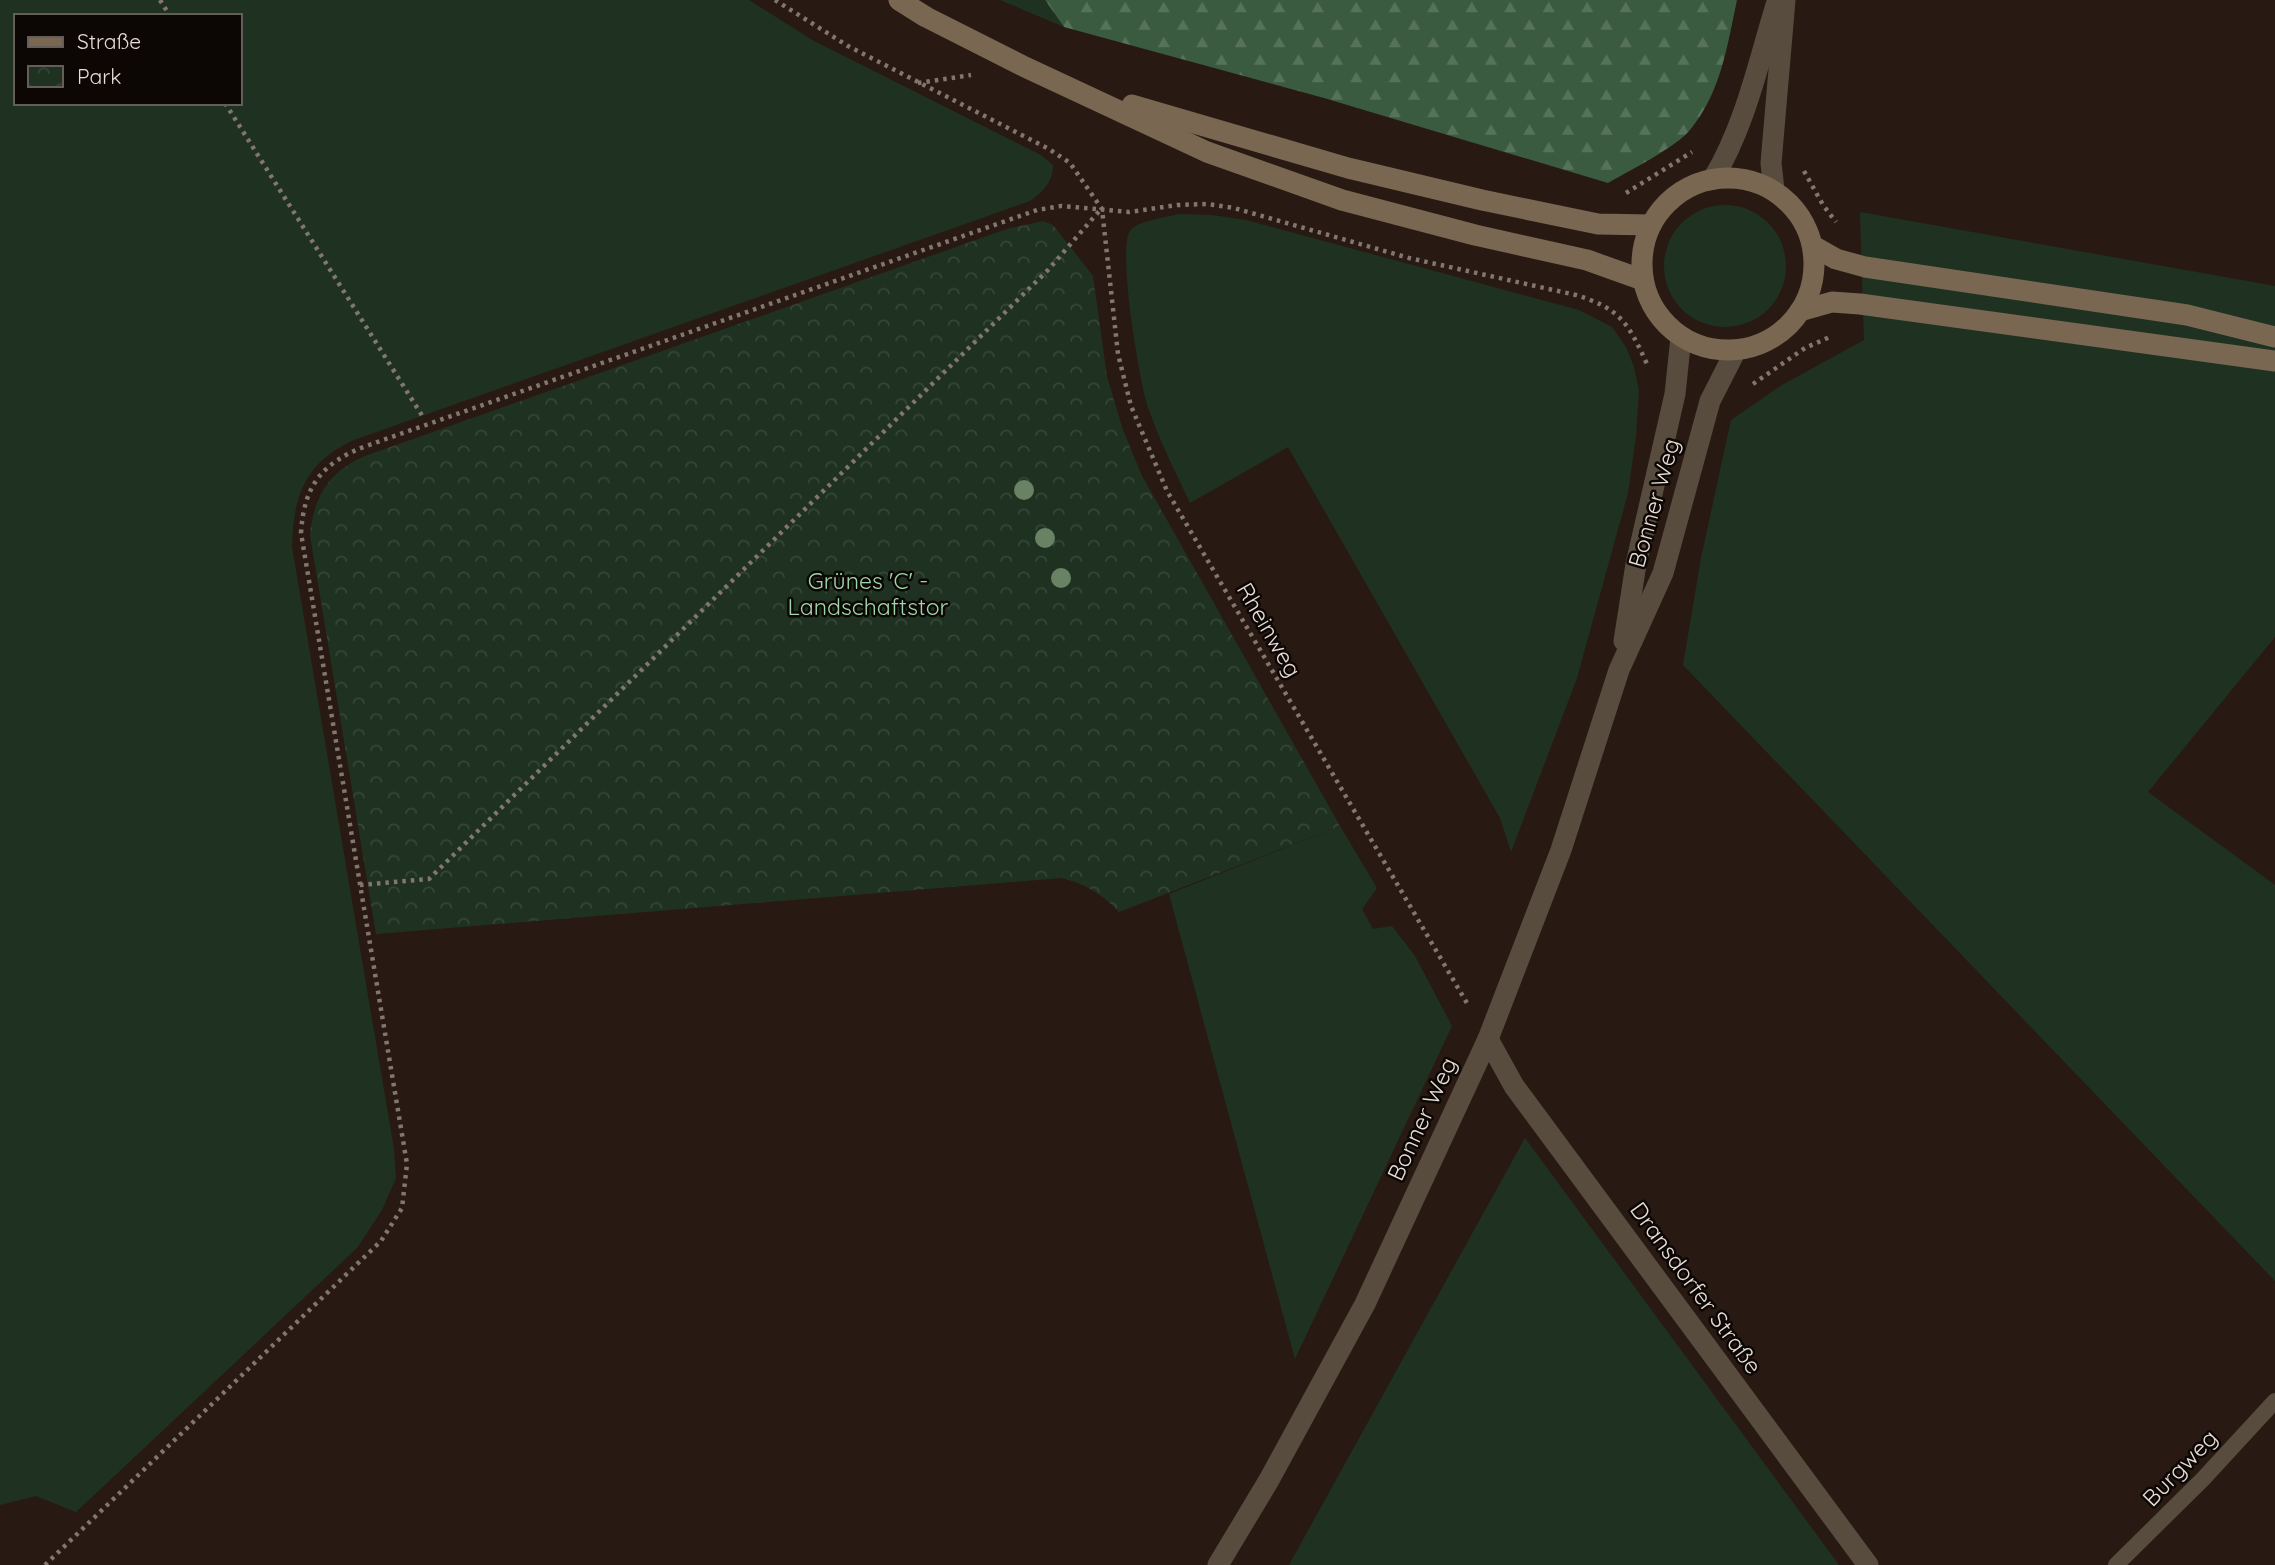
<svg xmlns="http://www.w3.org/2000/svg" width="2275" height="1565" viewBox="0 0 2275 1565" font-family="Quicksand,sans-serif">
<style>
.grass{fill:#1f3222;fill-rule:evenodd}
.forest{fill:url(#forest-firs)}
.park{fill:url(#park-crowns)}
.lines{fill:none;stroke-linecap:round;stroke-linejoin:round}
.path{stroke:#82766f;stroke-width:4.5;stroke-dasharray:3.5 5;stroke-linecap:butt}
.service{stroke:#584c3f;stroke-width:16}
.minor{stroke:#584c3f;stroke-width:21}
.tertiary{stroke:#584c3f;stroke-width:21}
.secondary{stroke:#796751;stroke-width:21}
.tree{fill:#698264}
.labels{text-anchor:middle;stroke-width:5;stroke-linejoin:round;paint-order:stroke}
.street-label{font-size:23px;fill:#e7ddd7;stroke:#0c0704}
.park-label{font-size:23px;fill:#9ed7a7;stroke:#0c0704}
</style>
<defs>
<pattern id="forest-firs" width="22" height="20" patternUnits="userSpaceOnUse" patternTransform="scale(1.75)"><rect width="22" height="20" fill="#3a5b3f"/><path d="M5 1l3.5 6h-7zM16 11l3.5 6h-7z" fill="#56725a"/></pattern>
<pattern id="park-crowns" width="20" height="18" patternUnits="userSpaceOnUse" patternTransform="scale(1.75)"><rect width="20" height="18" fill="#1f3222"/><path d="M2 6a3 3 0 1 1 6 0M12 15a3 3 0 1 1 6 0" fill="none" stroke="#354637"/></pattern>
</defs>
<rect width="100%" height="100%" fill="#281a12"/>
<g class="grass">
<path d="M0 0H749L814 41 1041 155 1053 165C1053 182 1043 192 1030 201L354 440C305 462 293 496 292 547L394 1149 396 1178 382 1210 357 1248 76 1512 36 1496 0 1505ZM16 16H240V103H16Z"/>
<polygon points="1000,0 1045,0 1064,27"/>
<circle cx="1725" cy="266" r="61"/>
<polygon points="1860,212 2275,286 2275,637 2148,792 2275,885 2275,1281 1683,665 1701,558 1731,420 1782,385 1864,340"/>
<path d="M1179 214 1212 215 1246 220 1579 310 1612 327 1626 347 1634 367 1639 391 1636 436 1628 493 1577 678 1511 852 1500 818 1288 447 1190 503C1176 473 1160 442 1149 410 1140 385 1117 250 1130 231 1136 221 1168 217 1179 214Z"/>
<polygon points="1340,826 1377,888 1362,909 1373,929 1392,926 1415,956 1452,1026 1295,1359 1169,894"/>
<polygon points="1525,1138 1839,1565 1289,1565"/>
</g>
<path class="forest" d="M1045 0H1737C1727 47 1721 92 1690 130 1676 147 1629 171 1608 183L1324 98 1064 27Z"/>
<path class="park" d="M1043 221 1053 225 1093 276 1107 377 1123 430 1142 476 1340 826 1119 912C1102 894 1085 883 1061 878L376 934 310 535C314 497 328 472 365 456L1007 229Z"/>
<g class="lines">
<g class="path">
<polyline points="160,0 170,16"/>
<polyline points="775,0 848,46 1049,149 1070,163 1102,209 1118,354 1131,406 1167,491 1468,1005"/>
<polyline points="918,83 971,75"/>
<polyline points="225,103 423,417"/>
<polyline points="1804,171 1823,205 1836,222"/>
<polyline points="1626,193 1692,152"/>
<polyline points="1753,384 1805,348 1832,336"/>
<polyline points="360,885 429,879 1048,270 1101,209"/>
<path d="M45 1565 381 1241 402 1208 407 1164 301 533C304 485 322 463 366 446L1037 210 1061 206 1129 212 1177 205 1207 204 1234 208 1409 258 1576 295C1621 309 1628 323 1647 364"/>
</g>
<polyline class="service" points="2116,1565 2203,1479 2275,1401"/>
<polyline class="minor" points="1488,1039 1514,1086 1868,1565"/>
<g class="tertiary">
<path d="M1713 179C1745 126 1758 64 1776 5"/>
<polyline points="1774,190 1771,163 1785,0"/>
<polyline points="1624,641 1636,564 1675,394 1681,337"/>
<polyline points="1218,1565 1269,1480 1365,1304 1488,1039 1561,850 1619,670 1663,573 1710,401 1736,350"/>
</g>
<g class="secondary">
<polyline points="899,0 926,17 1025,67 1207,152 1342,200 1475,235 1587,260 1643,280"/>
<polyline points="1132,105 1348,168 1482,200 1598,224 1651,225"/>
<circle cx="1728" cy="264" r="86"/>
<polyline points="1813,246 1836,259 1865,267 2187,315 2275,337"/>
<polyline points="1800,311 1832,302 1860,304 2275,361"/>
</g>
</g>
<g class="tree">
<circle cx="1024" cy="490" r="10"/>
<circle cx="1045" cy="538" r="10"/>
<circle cx="1061" cy="578" r="10"/>
</g>
<g class="labels">
<g class="street-label">
<text transform="translate(1654 503) rotate(-74)" y="8">Bonner Weg</text>
<text transform="translate(1269 630) rotate(60)" y="8">Rheinweg</text>
<text transform="translate(1422 1119) rotate(-65)" y="8">Bonner Weg</text>
<text transform="translate(1696 1288) rotate(54)" y="8">Dransdorfer Straße</text>
<text transform="translate(2180 1468) rotate(-46)" y="8">Burgweg</text>
</g>
<g class="park-label">
<text x="868" y="589">Grünes 'C' -<tspan x="868" dy="26">Landschaftstor</tspan></text>
</g>
</g>
<rect x="14" y="14" width="228" height="91" fill="#0c0704" stroke="#645d58" stroke-width="2"/>
<rect x="28" y="37" width="35" height="10" fill="#796751" stroke="#645d58" stroke-width="2"/>
<text x="77" y="49" font-size="21" fill="#e7ddd7">Straße</text>
<rect x="28" y="66" width="35" height="21" fill="url(#park-crowns)" stroke="#645d58" stroke-width="2"/>
<text x="77" y="84" font-size="21" fill="#e7ddd7">Park</text>
</svg>
